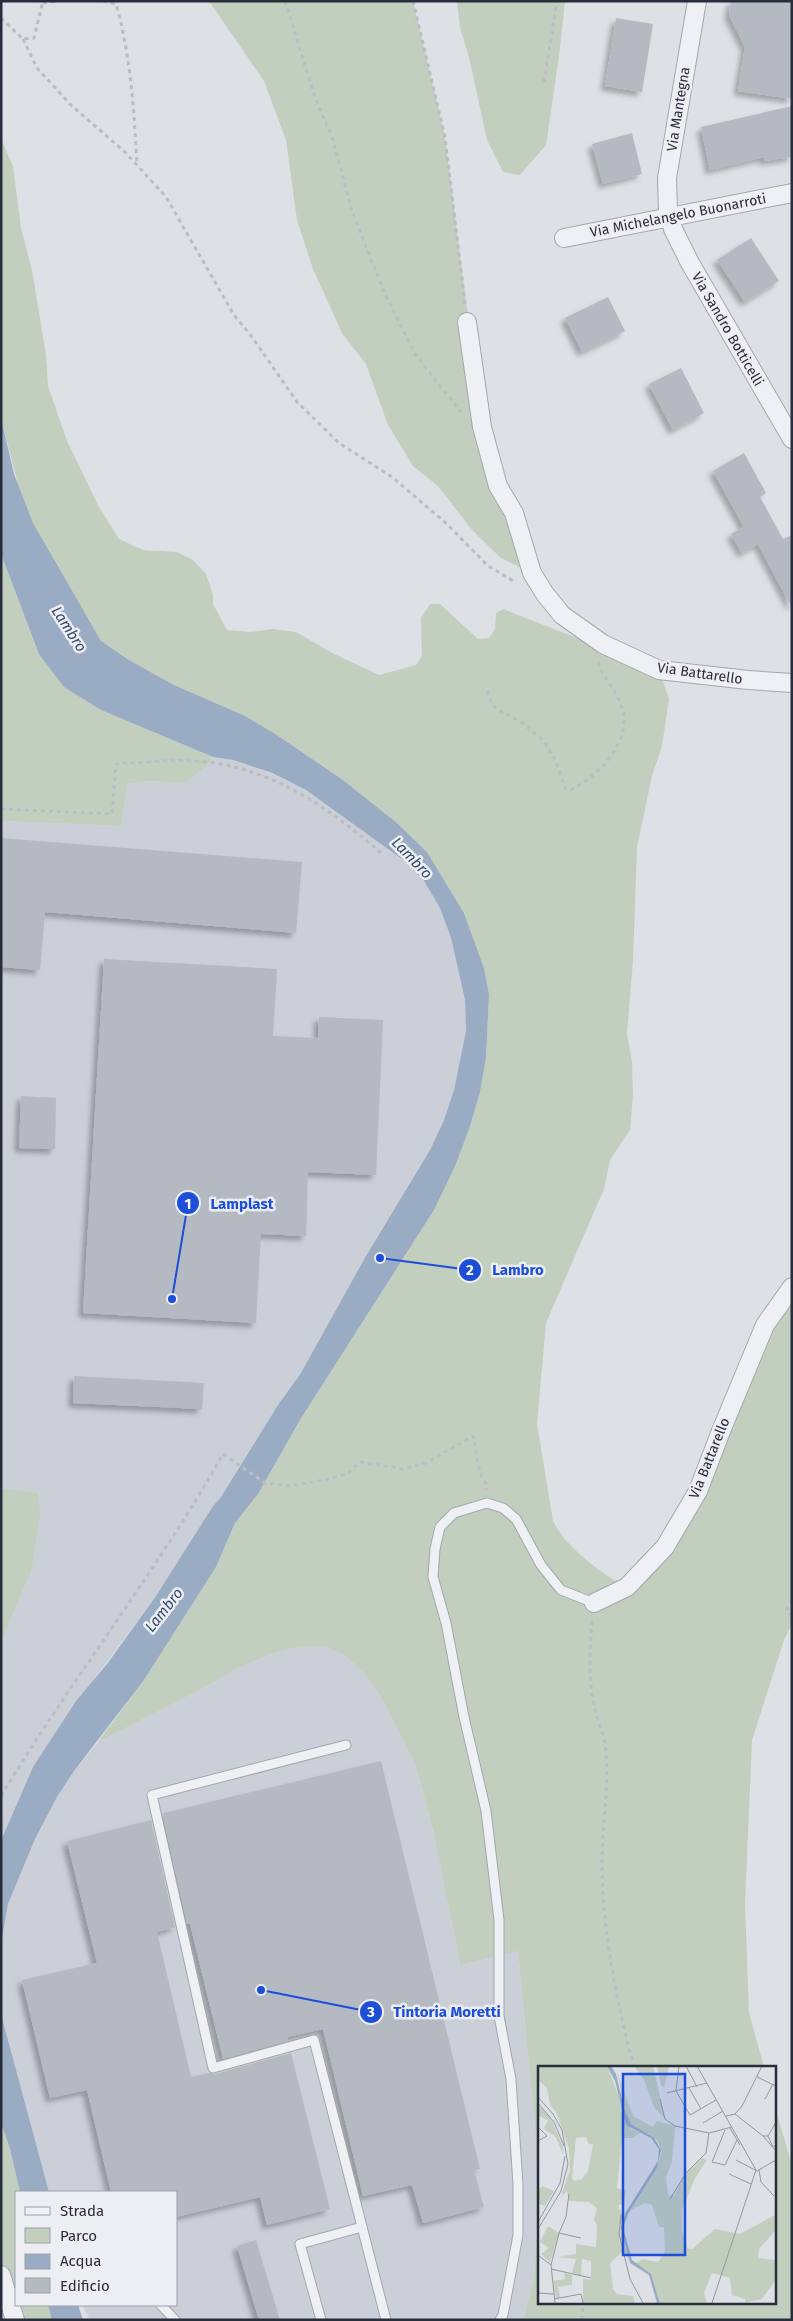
<svg xmlns="http://www.w3.org/2000/svg" width="793" height="2321" viewBox="0 0 793 2321" font-family="'Fira Sans',sans-serif">
<style>
.built{fill:#cbcfd7}
.green{fill:#c2cfbe}
.water{fill:#9aacc3}
.building{fill:#b4b9c2;filter:url(#shadow)}
.lines{fill:none;stroke-linecap:round;stroke-linejoin:round}
.service-casing{stroke:#a3a7af;stroke-width:11}
.minor-casing{stroke:#a3a7af;stroke-width:20}
.path{stroke:#bbbdc4;stroke-width:3;stroke-dasharray:4 4;stroke-linecap:butt}
.service{stroke:#eff0f4;stroke-width:9}
.minor{stroke:#eff0f4;stroke-width:18}
.labels{text-anchor:middle;stroke-width:5;stroke-linejoin:round;paint-order:stroke}
.street-label{font-size:14px;fill:#272d3b;stroke:#eceef3}
.water-label{font-size:15px;font-style:italic;fill:#354a6b;stroke:#eceef3}
.inset-road{fill:none;stroke:#9498a1;stroke-width:1}
.view{fill:#1d4ed8;fill-opacity:0.15;stroke:#1d4ed8;stroke-width:2.5}
.inset-edge{fill:none;stroke:#272d3b;stroke-width:2.5}
.leader{fill:none;stroke:#1d4ed8;stroke-width:2}
.callout-dot{fill:#1d4ed8;stroke:#eceef3;stroke-width:2}
.mark-label{font-size:15px;text-anchor:middle;font-weight:bold;fill:#fff}
.callout-label{font-size:15px;text-anchor:middle;font-weight:bold;fill:#1d4ed8;stroke:#eceef3;stroke-width:5;stroke-linejoin:round;paint-order:stroke}
</style>
<defs>
<filter id="shadow"><feDropShadow dx="-4.5" dy="4.5" stdDeviation="2.5" flood-color="#0004"/></filter>
</defs>
<rect width="100%" height="100%" fill="#dde0e5"/>
<g class="built">
<polygon points="213,757 233,760 272,774 306,790 406,861 424,881 440,908 451,938 465,1000 466,1031 454,1090 444,1120 430,1150 366,1256 336,1314 301,1373 278,1405 221,1497 213,1506 156,1596 65,1718 58,1732 33,1767 3,1834 1,1829 1,1642 31,1572 38,1493 1,1490 1,821 121,826 128,784 147,781 185,783 207,766"/>
<polygon points="324,1646 346,1656 366,1675 382,1699 415,1763 433,1830 462,1965 518,1951 535,2127 538,2216 534,2278 523,2320 90,2320 82,2305 176,2305 176,2192 49,2192 1,2014 1,1945 8,1904 35,1839 57,1797 74,1771 98,1742 198,1691 238,1668 274,1653 298,1647"/>
</g>
<g class="green">
<polygon points="209,1 413,1 445,137 482,427 532,573 501,558 473,531 438,486 413,466 388,425 366,364 342,333 313,269 297,220 286,140 264,81"/>
<polygon points="457,1 565,1 559,56 546,145 520,175 503,172 487,140 469,57 460,28"/>
<path d="M1 139 13 166 21 228 32 270 46 355 48 386 67 441 99 507 119 539 143 550 177 552 193 560 206 574 213 595V604L227 630 251 632 273 629 296 632 332 653 379 675 416 665 422 656 421 618 430 604H440L478 639 489 638 495 629 496 613 503 609 659 670 669 699 662 746 652 776 637 847 633 960 627 1034 632 1062 633 1095 630 1130 610 1160 604 1189 546 1323 537 1424 553 1521C564 1544 594 1568 616 1581L635 1579 665 1547 792 1287V1624L784 1640 752 1740 745 1904 749 2013 764 2067H539V2302H774V2104L792 2165V2320H523L534 2278 538 2216 535 2127 518 1951 461 1965 433 1830 415 1763 382 1699 366 1675 346 1656 324 1646 298 1647 274 1653 238 1668 198 1691 98 1742 144 1680 193 1603 216 1567 235 1523 258 1494 300 1420 434 1210 480 1092 486 1058 489 994 484 968 464 913 427 852 397 823 343 780 274 733 243 715 174 685 129 660 101 641 59 570 33 523 21 496 1 418Z"/>
<polygon points="1,554 39,654 101,710 213,757 207,766 185,783 147,781 128,784 121,826 1,821"/>
<polygon points="6,1489 38,1493 40,1516 31,1572 1,1642 1,1490"/>
<polygon points="1,2124 10,2149 20,2192 16,2192 16,2305 48,2305 52,2320 15,2320 1,2275"/>
</g>
<g class="water">
<polygon points="1,418 14,474 33,523 101,641 129,660 174,685 243,715 274,733 343,780 397,823 427,852 464,913 484,968 489,994 486,1058 480,1092 469,1129 455,1166 434,1210 300,1420 258,1494 235,1523 216,1567 144,1680 74,1771 57,1797 35,1839 8,1904 1,1945 1,1840 33,1767 76,1701 107,1664 156,1596 213,1506 221,1497 278,1405 301,1373 366,1256 430,1150 444,1120 454,1090 466,1031 465,1000 451,938 440,908 424,881 406,862 306,790 272,773 233,760 213,757 101,710 64,687 39,654 1,554"/>
<polygon points="1,2014 49,2192 20,2192 10,2149 1,2123"/>
<polygon points="48,2305 78,2305 83,2320 52,2320"/>
</g>
<g class="building">
<polygon points="731,1 792,1 792,99 738,91 745,47 729,15"/>
<polygon points="616,18 653,24 642,92 605,86"/>
<polygon points="792,106 792,157 764,161 764,157 710,170 701,127"/>
<polygon points="632,133 642,174 603,184 592,144"/>
<polygon points="751,238 779,281 745,302 717,260"/>
<polygon points="608,297 625,331 582,352 565,318"/>
<polygon points="681,368 704,413 673,430 649,384"/>
<polygon points="744,453 766,493 760,497 783,539 792,535 792,608 758,544 742,553 731,534 744,527 713,471"/>
<polygon points="1,838 302,862 296,933 45,912 40,970 1,967"/>
<polygon points="104,959 277,969 273,1036 318,1038 319,1017 383,1020 376,1175 308,1172 306,1236 261,1234 256,1323 83,1313"/>
<polygon points="21,1096 56,1098 55,1149 19,1148"/>
<polygon points="74,1376 204,1383 202,1409 73,1403"/>
<polygon points="381,1761 480,2169 474,2170 484,2207 423,2223 412,2185 363,2196 323,2029 287,2037 288,2041 223,2059 190,1924 187,1924 163,1817 164,1813"/>
<polygon points="151,1820 175,1927 157,1932 191,2077 209,2073 215,2074 291,2053 330,2209 267,2225 260,2197 176,2217 176,2192 111,2192 87,2090 50,2098 22,1980 97,1963 67,1841"/>
<polygon points="256,2240 280,2320 259,2320 237,2246"/>
</g>
<g class="lines">
<g class="service-casing">
<g id="service">
<polyline points="346,1745 152,1795 213,2068 314,2040 386,2320"/>
<polyline points="161,2305 175,2320"/>
<polyline points="321,2320 300,2244 362,2227"/>
<polyline points="500,2320 503,2315 518,2235 518,2185 511,2079 499,2016 499,1920 486,1811 464,1717 446,1623 433,1577 435,1549 440,1527 454,1513 487,1503 503,1508 516,1519 541,1565 561,1590 594,1603"/>
</g>
</g>
<g class="minor-casing">
<g id="minor">
<polyline points="697,1 667,178 668,211 673,229 690,263 792,439"/>
<polyline points="564,238 792,193"/>
<polyline points="467,322 482,427 498,486 514,513 532,573 545,594 562,615 603,644 659,670 748,680 792,683"/>
<polyline points="594,1603 627,1587 665,1547 698,1491 721,1431 765,1325 792,1287"/>
<polyline points="1,2275 15,2320"/>
</g>
</g>
<g class="path">
<path d="M103 1 116 4C131 56 134 112 137 165"/>
<polyline points="285,1 315,98 332,137 352,211 384,292 415,354 461,412"/>
<polyline points="413,1 445,137 465,304"/>
<polyline points="43,3 56,1"/>
<polyline points="1,18 23,39 34,38 43,1"/>
<polyline points="23,39 37,68 72,106 125,152 166,197 234,315 252,337 297,402 339,443 392,477 447,524 487,565 515,582"/>
<polyline points="544,82 557,1"/>
<path d="M487 691 490 700 496 709 520 721 544 741 556 762 565 788 571 790C598 776 630 744 623 711 619 696 607 681 599 667V661"/>
<path d="M1 809 112 814 116 764C148 762 183 758 215 763 280 773 334 812 381 853"/>
<polyline points="792,1600 786,1611 792,1616"/>
<path d="M592 1621C590 1648 588 1673 593 1700 596 1717 605 1734 606 1751 609 1790 602 1827 602 1865 603 1933 616 2001 634 2067"/>
<path d="M1 1796C71 1680 156 1573 223 1454L265 1483 290 1486 330 1479 348 1473 360 1462 404 1469 426 1463 473 1436 480 1473 486 1484V1490"/>
<polyline points="582,2320 583,2302"/>
</g>
<use href="#service" class="service"/>
<use href="#minor" class="minor"/>
</g>
<g class="labels">
<g class="street-label">
<text transform="translate(678 109) rotate(-81)" y="5">Via Mantegna</text>
<text transform="translate(678 215) rotate(-11)" y="5">Via Michelangelo Buonarroti</text>
<text transform="translate(728 329) rotate(60)" y="5">Via Sandro Botticelli</text>
<text transform="translate(700 673) rotate(8)" y="5">Via Battarello</text>
<text transform="translate(709 1458) rotate(-68)" y="5">Via Battarello</text>
</g>
<g class="water-label">
<text transform="translate(69 629) rotate(57)" y="5">Lambro</text>
<text transform="translate(412 858) rotate(46)" y="5">Lambro</text>
<text transform="translate(164 1610) rotate(-52)" y="5">Lambro</text>
</g>
</g>
<g transform="translate(538 2066)">
<rect width="238" height="238" fill="#dde0e5"/>
<path d="M0 0H69L93 63 102 67 95 72H84L79 122 88 124 86 136 80 140 86 151 83 164 91 194 85 185 72 197 75 223 79 228 95 230 97 237H45V213L53 214V195L44 193 43 209 50 210 47 211 34 207 38 193 19 191 38 188V178L58 181 59 159 56 154 59 142 51 136 31 135 29 125 23 130 32 104 31 82 19 48 12 38 9 22 0 14ZM48 71 50 77 55 79 50 105 44 113 36 115 34 112 38 72ZM96 0H115L127 53 116 41 106 14ZM119 0H131L126 22 123 19ZM79 5 95 50 115 61 119 55 137 60 134 96 128 111 130 129 136 130 145 111 164 92 169 94 157 112 144 144V165L149 182 154 183 177 163 202 168 237 149V165L221 183 220 192 237 194V215L224 233 207 237V233L194 229 192 212 174 207 166 227 169 237H122L113 208 96 198 105 193 120 196 127 186 126 161H121L114 139 107 137 93 144 119 102 124 86 119 74 93 58 88 49ZM0 38 13 53 25 81V89L18 71 6 63 10 54 0 50ZM5 120 16 125 7 140 0 138V123ZM10 160 21 167 12 196 3 188 11 182 2 176ZM26 207 34 209V219L20 221 22 231 18 232 15 215 27 213Z" fill="#c2cfbe" fill-rule="evenodd"/>
<path d="M69 0H73L78 8 87 45 93 58 116 72 123 84 119 102 90 148 85 162 94 194 113 208 122 237H119L111 209 92 197 83 162 88 146 120 95 121 83 113 72 88 59 77 15Z" fill="#9aacc3"/>
<path class="inset-road" d="M148 0 159 21M159 0 218 104 174 237M219 11 238 20M151 22 163 43M138 25 152 49 178 34M138 25 141 0M129 27 169 17M0 31 15 48 24 64 30 98 23 125 0 163M122 33 127 53 137 60 171 67 194 61M227 33 235 18M0 37 16 56 26 80M197 48 225 70H230M188 50 197 48 204 40 224 0M165 57 185 45M0 61 9 70 0 75M192 62 202 79M187 64 174 96 187 99 199 74M225 70 238 85M230 70 238 56M230 70 235 81 238 79M198 94 219 105 238 94M221 104 223 116 236 130M191 108 213 118M31 128 28 151 21 167 43 172M132 133 148 107 168 87 171 67M83 149 81 168 92 213 105 237M0 156 22 117 27 90M1 190 13 199 17 237M13 199 21 167M13 203 53 212M0 227 16 228M16 233 43 228 45 237"/>
<path class="view" d="M85 8H147V189H85Z"/>
<rect width="238" height="238" class="inset-edge"/>
</g>
<path class="leader" d="M172 1299L188 1203M380 1258L470 1270M261 1990L371 2012"/>
<g class="callout-dot">
<circle cx="172" cy="1299" r="5"/>
<circle cx="380" cy="1258" r="5"/>
<circle cx="261" cy="1990" r="5"/>
<circle cx="188" cy="1203" r="12"/>
<circle cx="470" cy="1270" r="12"/>
<circle cx="371" cy="2012" r="12"/>
</g>
<g class="mark-label">
<text x="188" y="1209">1</text>
<text x="470" y="1275">2</text>
<text x="371" y="2017">3</text>
</g>
<g class="callout-label">
<text x="242" y="1209">Lamplast</text>
<text x="518" y="1275">Lambro</text>
<text x="447" y="2017">Tintoria Moretti</text>
</g>
<rect width="793" height="2321" fill="none" stroke="#272d3b" stroke-width="5"/>
<rect x="15" y="2191" width="162" height="115" fill="#eceef3" stroke="#9da1a9"/>
<rect x="25" y="2207" width="25" height="8" fill="#eff0f4" stroke="#9da1a9"/>
<text x="60" y="2216" font-size="15" fill="#272d3b">Strada</text>
<rect x="25" y="2228" width="25" height="15" fill="#c2cfbe" stroke="#9da1a9"/>
<text x="60" y="2241" font-size="15" fill="#272d3b">Parco</text>
<rect x="25" y="2254" width="25" height="15" fill="#9aacc3" stroke="#9da1a9"/>
<text x="60" y="2266" font-size="15" fill="#272d3b">Acqua</text>
<rect x="25" y="2278" width="25" height="15" fill="#b4b9c2" stroke="#9da1a9"/>
<text x="60" y="2291" font-size="15" fill="#272d3b">Edificio</text>
</svg>
